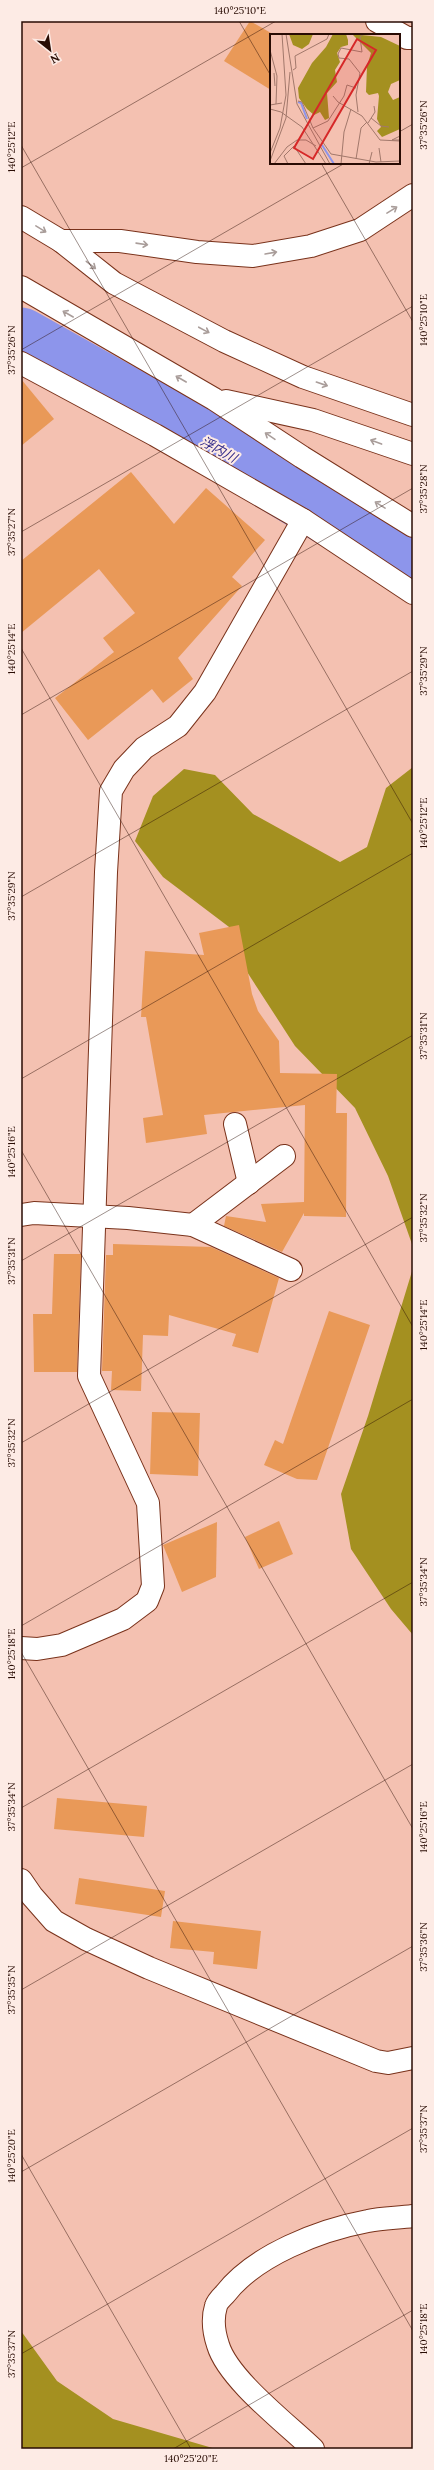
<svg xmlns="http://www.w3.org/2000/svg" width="434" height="2470" viewBox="0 0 434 2470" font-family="Lora,'Noto Sans JP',serif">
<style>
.forest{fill:#a49020}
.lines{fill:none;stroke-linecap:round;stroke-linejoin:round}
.river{stroke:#8d95eb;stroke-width:61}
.building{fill:#e99958}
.minor-casing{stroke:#79321b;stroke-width:24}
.highway-casing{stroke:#79321b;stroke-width:24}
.minor{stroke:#fff;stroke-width:22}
.highway{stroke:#fff;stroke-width:22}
.oneway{stroke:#a99d9a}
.ticks{fill:none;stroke:#280b03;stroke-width:1;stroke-opacity:0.45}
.labels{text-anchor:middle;stroke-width:4;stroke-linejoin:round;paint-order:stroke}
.water-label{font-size:13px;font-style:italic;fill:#2d2587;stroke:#fdebe5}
.inset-river{fill:none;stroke:#8d95eb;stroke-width:2}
.inset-road{fill:none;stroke:#a2786b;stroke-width:1}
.view{fill:#d62828;fill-opacity:0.15;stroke:#d62828;stroke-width:2}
.inset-edge{fill:none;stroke:#280b03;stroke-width:2}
.neatline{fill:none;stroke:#280b03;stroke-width:1.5}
.ticks-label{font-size:10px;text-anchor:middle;fill:#280b03}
</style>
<rect width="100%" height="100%" fill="#f4c1b1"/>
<g class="forest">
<polygon points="413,767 413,1247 388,1176 355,1108 295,1046 240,961 237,933 163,877 135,841 153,796 184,769 215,775 253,814 340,862 367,847 386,788"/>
<polygon points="413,1268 413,1635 391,1609 351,1549 341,1494 368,1416"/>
<polygon points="21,2331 57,2381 113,2419 216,2449 21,2449"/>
</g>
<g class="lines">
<polyline class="river" points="21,338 240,461 413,566"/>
</g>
<g class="building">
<polygon points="250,21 271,33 271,90 224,61"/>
<polygon points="21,379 54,419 21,446"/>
<polygon points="131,472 174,524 206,488 265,540 232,577 242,586 178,658 193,679 163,703 152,689 88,740 55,698 114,652 103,638 135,613 99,569 21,633 21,561"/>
<polygon points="239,925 252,994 258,1011 279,1041 280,1073 337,1074 336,1113 347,1113 346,1217 304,1216 304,1213 282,1252 224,1226 226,1216 266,1222 261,1204 304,1202 305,1105 204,1115 207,1134 146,1143 143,1118 163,1115 146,1017 141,1017 145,951 204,955 199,933"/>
<polygon points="113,1244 211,1247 279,1278 258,1353 232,1346 236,1334 169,1315 168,1336 143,1335 141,1391 111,1390 112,1371 102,1371 106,1255 113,1255"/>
<polygon points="54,1254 81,1254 77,1372 34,1372 33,1314 52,1314"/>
<polygon points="329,1311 370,1325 317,1480 297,1479 264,1465 275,1440 283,1444"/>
<polygon points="152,1412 200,1413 198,1476 150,1474"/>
<polygon points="279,1521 293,1554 259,1569 245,1537"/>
<polygon points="217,1522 216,1577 182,1592 163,1545"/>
<polygon points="57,1798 147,1806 144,1837 54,1829"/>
<polygon points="79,1878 165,1891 161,1917 75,1904"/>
<polygon points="173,1921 261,1931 257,1969 213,1964 214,1952 170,1948"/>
</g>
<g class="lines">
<g class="minor-casing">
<g id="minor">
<polyline points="377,21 407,38 413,38"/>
<polyline points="21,363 155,435 303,520 413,593"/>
<polyline points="235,1124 249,1183"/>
<polyline points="21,1215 34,1213 128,1218 193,1225 291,1270"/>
<polyline points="193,1225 284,1156"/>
<polyline points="21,1648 37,1649 62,1645 123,1619 147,1601 153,1586 148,1503 89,1376 106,872 111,791 124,769 144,748 178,726 205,692 303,520"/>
<polyline points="21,1880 32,1896 54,1921 86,1939 149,1968 376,2061 388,2063 413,2058"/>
<path d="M313 2449C287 2424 228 2379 218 2345 214 2333 212 2319 216 2306 217 2302 222 2297 225 2294 255 2255 320 2230 368 2221 382 2218 398 2218 413 2216"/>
</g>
</g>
<g class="highway-casing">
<g id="highway">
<polyline points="21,217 61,241 114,283 224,341 303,377 413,415"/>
<polyline points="61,241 120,241 197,252 253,256 311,246 360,230 413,195"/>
<polyline points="21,287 214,399 302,457 413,526"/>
<polyline points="226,401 313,420 413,454"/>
</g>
</g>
<use href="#minor" class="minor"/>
<use href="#highway" class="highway"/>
</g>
<defs><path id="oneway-shaft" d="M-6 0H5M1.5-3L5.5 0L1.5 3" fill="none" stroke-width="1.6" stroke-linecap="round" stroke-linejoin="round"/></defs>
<g class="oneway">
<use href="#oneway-shaft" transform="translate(392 210) rotate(-32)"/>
<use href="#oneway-shaft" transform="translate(41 229) rotate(31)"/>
<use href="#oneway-shaft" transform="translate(142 244) rotate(8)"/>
<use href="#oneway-shaft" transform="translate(271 253) rotate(-10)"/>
<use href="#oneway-shaft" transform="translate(91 265) rotate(38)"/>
<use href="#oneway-shaft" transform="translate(68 314) rotate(-150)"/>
<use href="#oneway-shaft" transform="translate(204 330) rotate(28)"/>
<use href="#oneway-shaft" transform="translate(181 379) rotate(-150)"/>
<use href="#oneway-shaft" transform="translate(322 384) rotate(19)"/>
<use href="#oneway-shaft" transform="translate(270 436) rotate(-146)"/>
<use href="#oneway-shaft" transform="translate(376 442) rotate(-160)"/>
<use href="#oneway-shaft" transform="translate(380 505) rotate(-148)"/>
</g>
<path class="ticks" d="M239 21 271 76M399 132 413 124M21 145 413 824M321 163 413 322M21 168 276 21M21 350 345 163M21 532 413 306M21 648 413 1327M21 715 413 488M21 897 413 671M21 1079 413 853M21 1150 413 1829M21 1261 413 1035M21 1443 413 1217M21 1626 413 1399M21 1652 413 2331M21 1808 413 1582M21 1990 413 1764M21 2154 191 2449M21 2172 413 1946M21 2354 413 2128M173 2449 413 2310"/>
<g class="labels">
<g class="water-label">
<text transform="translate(219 449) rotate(29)" y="5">浮内川</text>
</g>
</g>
<g transform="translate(270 34)">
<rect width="130" height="130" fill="#f4c1b1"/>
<path d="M19 0H43L39 10 32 15 23 11ZM63 0H76L78 6V11L71 13 67 19 70 28 65 36 67 48 57 59 59 84 55 86 50 78 44 81 37 75 29 64 28 54 42 29 56 13ZM82 0 111 3 130 12V46L121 50 118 58 123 66 130 63V95L112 103 107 97 111 93 107 85 109 62 108 59 99 61 96 58 97 32 101 19Z" fill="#a49020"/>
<path class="inset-river" d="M28 68 31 69 37 85M52 111 64 130"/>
<path class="inset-road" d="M16 0 27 70 60 130M0 16 7 42 6 70M23 36 26 34 25 22 57 5 59 0M4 39 5 52M63 62 68 68 92 82 110 106 130 107M28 67 32 68 43 94 61 120 106 128 130 127M0 71 12 69M0 75 11 78 32 93 56 130M88 78 86 61 90 39 79 25 69 24 68 20 71 14 92 18 90 3 94 0M101 84 111 92 119 93M98 89 105 78 104 72M43 94 58 87 74 62 77 51 86 54M130 102 122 106H130M109 114 111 128M0 119 10 94 16 61 12 0M86 125 91 94 97 88M0 127 16 84 20 38M4 130 17 113 27 106H36L46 112M18 130 14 122 24 112 36 130M71 130 74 98 81 75M99 130 102 118"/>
<path class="view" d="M87 5 106 16 43 125 24 114Z"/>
<rect width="130" height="130" class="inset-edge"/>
</g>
<rect width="434" height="2470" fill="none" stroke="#fdebe5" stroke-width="44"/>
<g transform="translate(50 50) rotate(150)" stroke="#fdebe5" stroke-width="3" paint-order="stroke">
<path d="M0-3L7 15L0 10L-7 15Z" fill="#280b03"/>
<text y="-6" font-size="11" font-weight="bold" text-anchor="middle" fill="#280b03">N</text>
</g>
<rect x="22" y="22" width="390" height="2426" class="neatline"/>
<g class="ticks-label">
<text x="240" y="14">140°25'10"E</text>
<text transform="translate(423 125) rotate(-90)" y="4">37°35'26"N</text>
<text transform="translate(11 147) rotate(-90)" y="4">140°25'12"E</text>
<text transform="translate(423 320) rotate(-90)" y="4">140°25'10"E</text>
<text transform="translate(11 350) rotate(-90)" y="4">37°35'26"N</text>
<text transform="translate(423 489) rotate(-90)" y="4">37°35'28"N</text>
<text transform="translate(11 532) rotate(-90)" y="4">37°35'27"N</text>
<text transform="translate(11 649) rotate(-90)" y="4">140°25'14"E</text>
<text transform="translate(423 671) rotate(-90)" y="4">37°35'29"N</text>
<text transform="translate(423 823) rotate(-90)" y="4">140°25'12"E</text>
<text transform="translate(11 896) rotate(-90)" y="4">37°35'29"N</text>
<text transform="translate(423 1036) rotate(-90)" y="4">37°35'31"N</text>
<text transform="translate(11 1152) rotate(-90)" y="4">140°25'16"E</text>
<text transform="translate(423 1218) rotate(-90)" y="4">37°35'32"N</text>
<text transform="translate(11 1261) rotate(-90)" y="4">37°35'31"N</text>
<text transform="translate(423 1325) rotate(-90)" y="4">140°25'14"E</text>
<text transform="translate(11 1443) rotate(-90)" y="4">37°35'32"N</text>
<text transform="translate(423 1582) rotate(-90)" y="4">37°35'34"N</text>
<text transform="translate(11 1654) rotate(-90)" y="4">140°25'18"E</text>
<text transform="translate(11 1807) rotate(-90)" y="4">37°35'34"N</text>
<text transform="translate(423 1827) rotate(-90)" y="4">140°25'16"E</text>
<text transform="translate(423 1947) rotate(-90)" y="4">37°35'36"N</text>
<text transform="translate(11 1990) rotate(-90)" y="4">37°35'35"N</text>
<text transform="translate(423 2129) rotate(-90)" y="4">37°35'37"N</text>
<text transform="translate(11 2156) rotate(-90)" y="4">140°25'20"E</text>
<text transform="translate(423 2329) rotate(-90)" y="4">140°25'18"E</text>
<text transform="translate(11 2354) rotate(-90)" y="4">37°35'37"N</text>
<text x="191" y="2462">140°25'20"E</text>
</g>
</svg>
